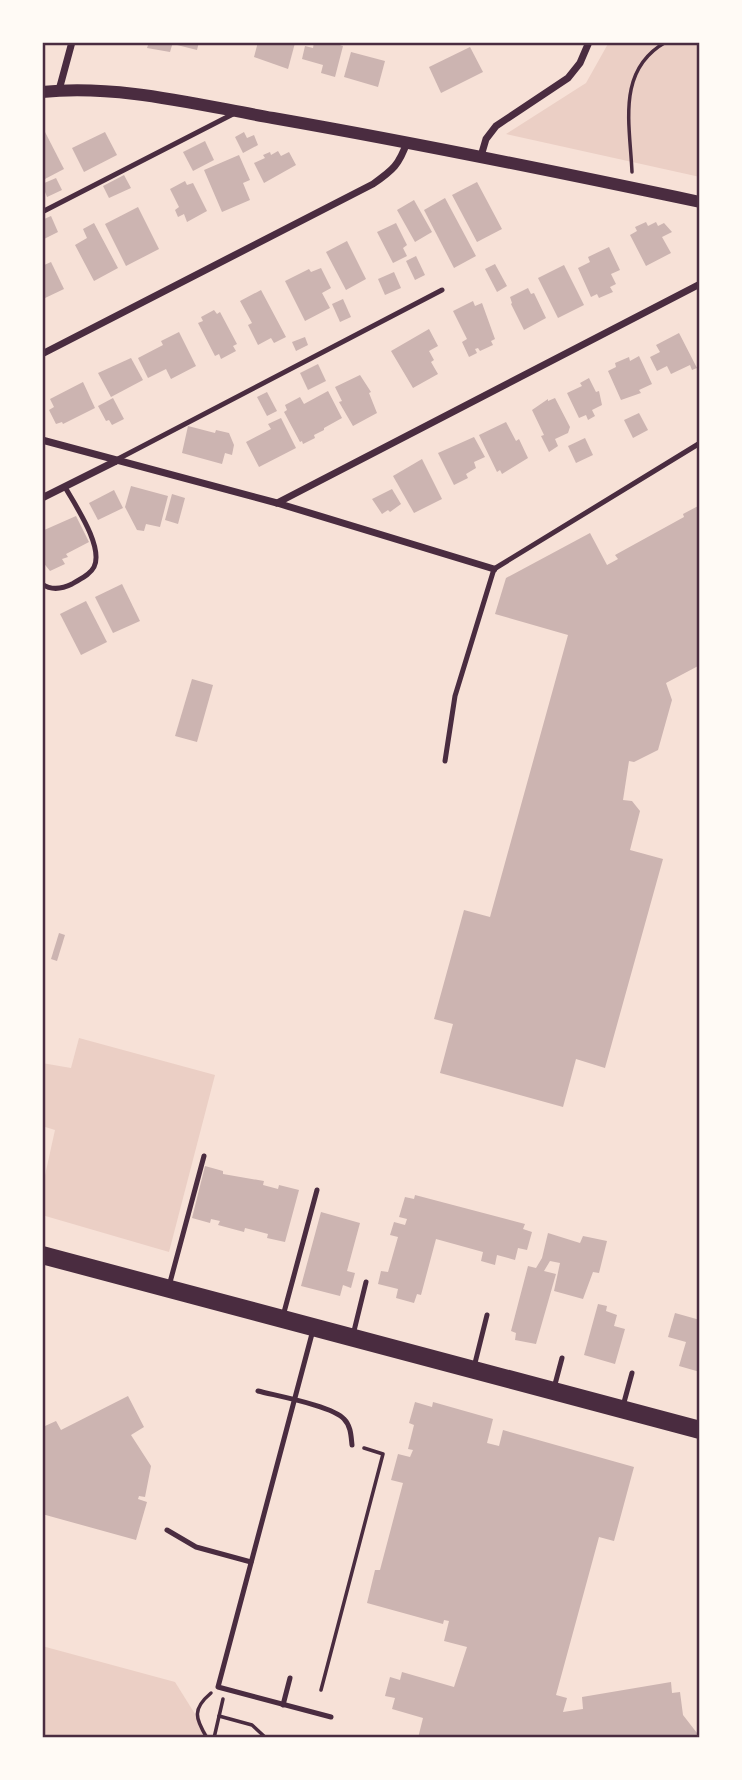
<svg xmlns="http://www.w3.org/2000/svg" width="742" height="1780" viewBox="0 0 742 1780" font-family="Commissioner,sans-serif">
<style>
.green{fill:#ebcfc5}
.building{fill:#ccb4b1}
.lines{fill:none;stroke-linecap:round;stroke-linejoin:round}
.path{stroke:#4a2c40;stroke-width:3.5}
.service{stroke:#4a2c40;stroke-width:5}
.minor{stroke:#4a2c40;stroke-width:7}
.tertiary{stroke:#4a2c40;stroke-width:12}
.primary{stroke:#4a2c40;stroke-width:18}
.neatline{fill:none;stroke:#4a2c40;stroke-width:2.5}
</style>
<rect width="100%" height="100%" fill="#f7e1d7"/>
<g class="green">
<polygon points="609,42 700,42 700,177 506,134 586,83"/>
<polygon points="79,1038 215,1075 169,1252 42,1215 42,1189 55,1130 42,1126 42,1063 71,1068"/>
<polygon points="42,1646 175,1682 210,1738 42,1738"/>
</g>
<g class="building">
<polygon points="149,42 173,42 170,52 147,48"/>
<polygon points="178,42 199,42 197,50 177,45"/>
<polygon points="258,42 295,43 288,69 254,57"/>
<polygon points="314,42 330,42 343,46 335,77 321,73 323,65 302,59 305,46 313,48"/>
<polygon points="470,47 483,72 441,93 429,67"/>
<polygon points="351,52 385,61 378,87 344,77"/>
<polygon points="45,132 64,169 43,180 42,134"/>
<polygon points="105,132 117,155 84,172 72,148"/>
<polygon points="244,132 247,138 254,135 258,145 243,153 235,137"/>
<polygon points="205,141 214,160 193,171 183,152"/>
<polygon points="278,151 281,156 289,152 296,165 264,183 254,163 265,158 263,155 270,152 271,155"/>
<polygon points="239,155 250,180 243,183 250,200 222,212 204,170"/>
<polygon points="124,175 131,188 109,198 103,186"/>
<polygon points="56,178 62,190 47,197 42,184"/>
<polygon points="185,181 187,185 193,183 207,211 187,222 184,214 178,217 175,210 179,207 170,189"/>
<polygon points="477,182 502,229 477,242 452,195"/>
<polygon points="445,198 476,256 454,268 424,210"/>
<polygon points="414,200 432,232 415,242 397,210"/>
<polygon points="138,207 159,249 126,266 105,224"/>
<polygon points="51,216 58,232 44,239 42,220"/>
<polygon points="646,222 648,226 656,222 658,226 664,223 672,232 662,237 671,253 646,266 630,235 637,231 635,227"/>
<polygon points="94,223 118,268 94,281 75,245 87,238 83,229"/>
<polygon points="396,223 407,245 403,248 407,256 393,263 377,232"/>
<polygon points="347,241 366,279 346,290 326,252"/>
<polygon points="609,247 620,270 611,274 616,284 610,287 613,292 599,298 597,294 591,297 578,268 590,262 588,257"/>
<polygon points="416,256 425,275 415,280 406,261"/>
<polygon points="51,262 64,289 45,298 42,291 42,266"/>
<polygon points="495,264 507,286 497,292 485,269"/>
<polygon points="564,265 584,305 558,318 538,278"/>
<polygon points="321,268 331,288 322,293 330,308 305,321 285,281 309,269 311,272"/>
<polygon points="394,272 401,288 385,295 378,279"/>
<polygon points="528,288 531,294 534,293 546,318 524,330 511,304 512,303 510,297"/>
<polygon points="261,290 286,337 274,343 271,338 258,345 248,325 252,323 240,301"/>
<polygon points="343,299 351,317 340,322 332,304"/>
<polygon points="473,301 475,306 482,303 495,339 491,341 493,345 480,351 478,348 475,349 477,353 469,357 462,342 467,339 453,311"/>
<polygon points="214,310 217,314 220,312 237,344 233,346 236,351 221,359 219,354 215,356 198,323 203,321 201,317"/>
<polygon points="429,329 438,346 429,351 434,360 431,362 438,374 413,388 391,351"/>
<polygon points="179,332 196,366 171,379 166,369 148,378 138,358 163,345 161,341"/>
<polygon points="679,333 697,368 692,370 690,365 671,374 667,366 657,371 650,357 660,352 656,345"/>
<polygon points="305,337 308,345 296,351 292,342"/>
<polygon points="639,356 652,384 639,390 641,393 621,400 608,371 616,367 615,363 629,357 630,361"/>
<polygon points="131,358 143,380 111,397 98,373"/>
<polygon points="318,364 326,381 308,390 300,373"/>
<polygon points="360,375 371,392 369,393 377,413 353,426 339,402 342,401 335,387"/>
<polygon points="589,378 596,392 599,391 602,405 592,410 595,416 588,420 586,415 579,418 567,393 582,386 580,383"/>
<polygon points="83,382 95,408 63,424 62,422 56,424 49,410 54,407 50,399"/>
<polygon points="328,391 342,418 324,428 324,430 314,435 315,438 303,444 302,441 300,442 284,412 287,410 285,405 300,397 304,404"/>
<polygon points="267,392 277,411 267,416 257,397"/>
<polygon points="113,398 124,419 112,425 109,420 106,421 98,406"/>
<polygon points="555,398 570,427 568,433 555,439 558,446 549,452 541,436 544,435 532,410 548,399 548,401"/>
<polygon points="639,413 648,430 633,438 624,420"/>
<polygon points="281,418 296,448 259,467 246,442 271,429 268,424"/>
<polygon points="506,422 516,441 519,439 528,458 502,474 500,470 497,472 479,435"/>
<polygon points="188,426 215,433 216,430 229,433 234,445 232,455 225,453 222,464 182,453"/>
<polygon points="474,437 485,457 474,462 476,468 466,474 468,478 454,485 438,453"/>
<polygon points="585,438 593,455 576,463 568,446"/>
<polygon points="422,459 442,499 414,513 393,476"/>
<polygon points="131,486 168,496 160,527 146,524 144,531 137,530 125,507"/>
<polygon points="392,489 401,504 390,512 388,510 382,514 372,499"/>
<polygon points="114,490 123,508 98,520 89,503"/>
<polygon points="172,494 185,498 178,524 165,520"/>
<polygon points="700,505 700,665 666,683 672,700 658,750 634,762 629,761 623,800 632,801 640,811 630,850 663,859 605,1068 576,1059 563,1107 440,1073 453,1024 434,1019 464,910 490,917 568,635 495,614 506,578 590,533 607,565 618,559 615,555 684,517 683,514"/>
<polygon points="76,516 89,542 66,554 68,557 62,559 65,564 50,571 42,561 42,531"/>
<polygon points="122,584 140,621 113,633 95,597"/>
<polygon points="86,601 107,642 81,655 60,614"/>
<polygon points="192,679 213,685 197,742 175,736"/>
<polygon points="59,933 65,935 57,961 51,959"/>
<polygon points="205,1166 223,1171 223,1174 264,1181 263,1185 278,1189 279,1185 299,1190 285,1242 267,1238 268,1234 245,1228 244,1232 218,1225 220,1221 211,1219 210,1223 192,1218"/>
<polygon points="415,1195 525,1224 523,1229 532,1232 527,1250 518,1248 515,1260 497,1255 495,1265 481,1261 483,1252 436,1239 421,1295 417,1294 414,1303 396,1298 398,1289 378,1284 381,1271 388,1272 398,1237 390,1235 394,1222 405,1225 407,1219 399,1217 405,1197 414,1199"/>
<polygon points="321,1212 360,1223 347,1271 355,1273 351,1288 343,1285 340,1296 301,1286"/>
<polygon points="548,1233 580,1243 583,1236 607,1241 599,1273 593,1272 583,1299 554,1291 560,1263 550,1261 544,1271 556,1274 536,1344 515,1340 516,1333 511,1331 528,1266 536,1268 542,1258"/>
<polygon points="598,1304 607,1306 606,1311 617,1315 614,1326 625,1329 615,1364 584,1355"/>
<polygon points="675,1313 700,1320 700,1372 679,1366 686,1342 668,1337"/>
<polygon points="128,1396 144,1427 131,1435 151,1466 145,1497 139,1496 138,1499 147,1502 136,1540 42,1514 42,1422 45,1426 56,1421 61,1430"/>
<polygon points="415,1402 432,1407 433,1402 493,1419 487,1443 499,1446 503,1430 634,1467 614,1541 599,1537 556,1695 567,1698 563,1712 583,1709 582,1697 671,1682 672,1693 680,1692 683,1715 697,1733 696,1738 418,1738 423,1718 392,1709 395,1698 385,1696 390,1677 400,1680 402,1672 454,1687 467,1647 444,1641 449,1621 444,1620 443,1624 367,1603 375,1570 380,1570 403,1483 391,1480 398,1454 410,1457 413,1450 408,1449 414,1425 409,1423"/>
</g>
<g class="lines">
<g class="path">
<path d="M632 172C630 124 616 70 666 42"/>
<polyline points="321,1690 383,1454 364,1448"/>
<polyline points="219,1716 252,1725 266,1738"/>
<path d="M207 1738C195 1718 192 1709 211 1693"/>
<polyline points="214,1738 223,1699"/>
</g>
<g class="service">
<polyline points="42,212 235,113"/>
<polyline points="116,460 442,290"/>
<path d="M42 584C52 591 62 589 72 584 80 579 90 575 94 567 104 547 75 505 65 487"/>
<polyline points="445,761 455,696 494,569 700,443"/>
<polyline points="169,1286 204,1156"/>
<polyline points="283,1316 317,1190"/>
<polyline points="313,1330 218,1687 331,1717"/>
<polyline points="353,1335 366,1282"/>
<polyline points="474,1367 487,1315"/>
<polyline points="554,1388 562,1358"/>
<path d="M258 1391C277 1396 333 1406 344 1419 351 1426 351 1436 352 1445"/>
<polyline points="623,1406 632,1373"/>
<polyline points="167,1530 196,1547 251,1562"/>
<polyline points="283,1705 290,1678"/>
</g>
<g class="minor">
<polyline points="59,90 72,42"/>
<polyline points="481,156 486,139 496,126 568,78 580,63 589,42"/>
<path d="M42 354 373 184C393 170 399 165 407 142"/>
<polyline points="42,440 277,503 494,569"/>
<polyline points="42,498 116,461"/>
<polyline points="277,503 700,284"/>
</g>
<path class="tertiary" d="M42 92C119 84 198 105 273 118 416 143 558 172 700 202"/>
<polyline class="primary" points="42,1255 700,1430"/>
</g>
<rect width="742" height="1780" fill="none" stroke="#fffaf5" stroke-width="88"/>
<rect x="44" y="44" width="654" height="1692" class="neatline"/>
</svg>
